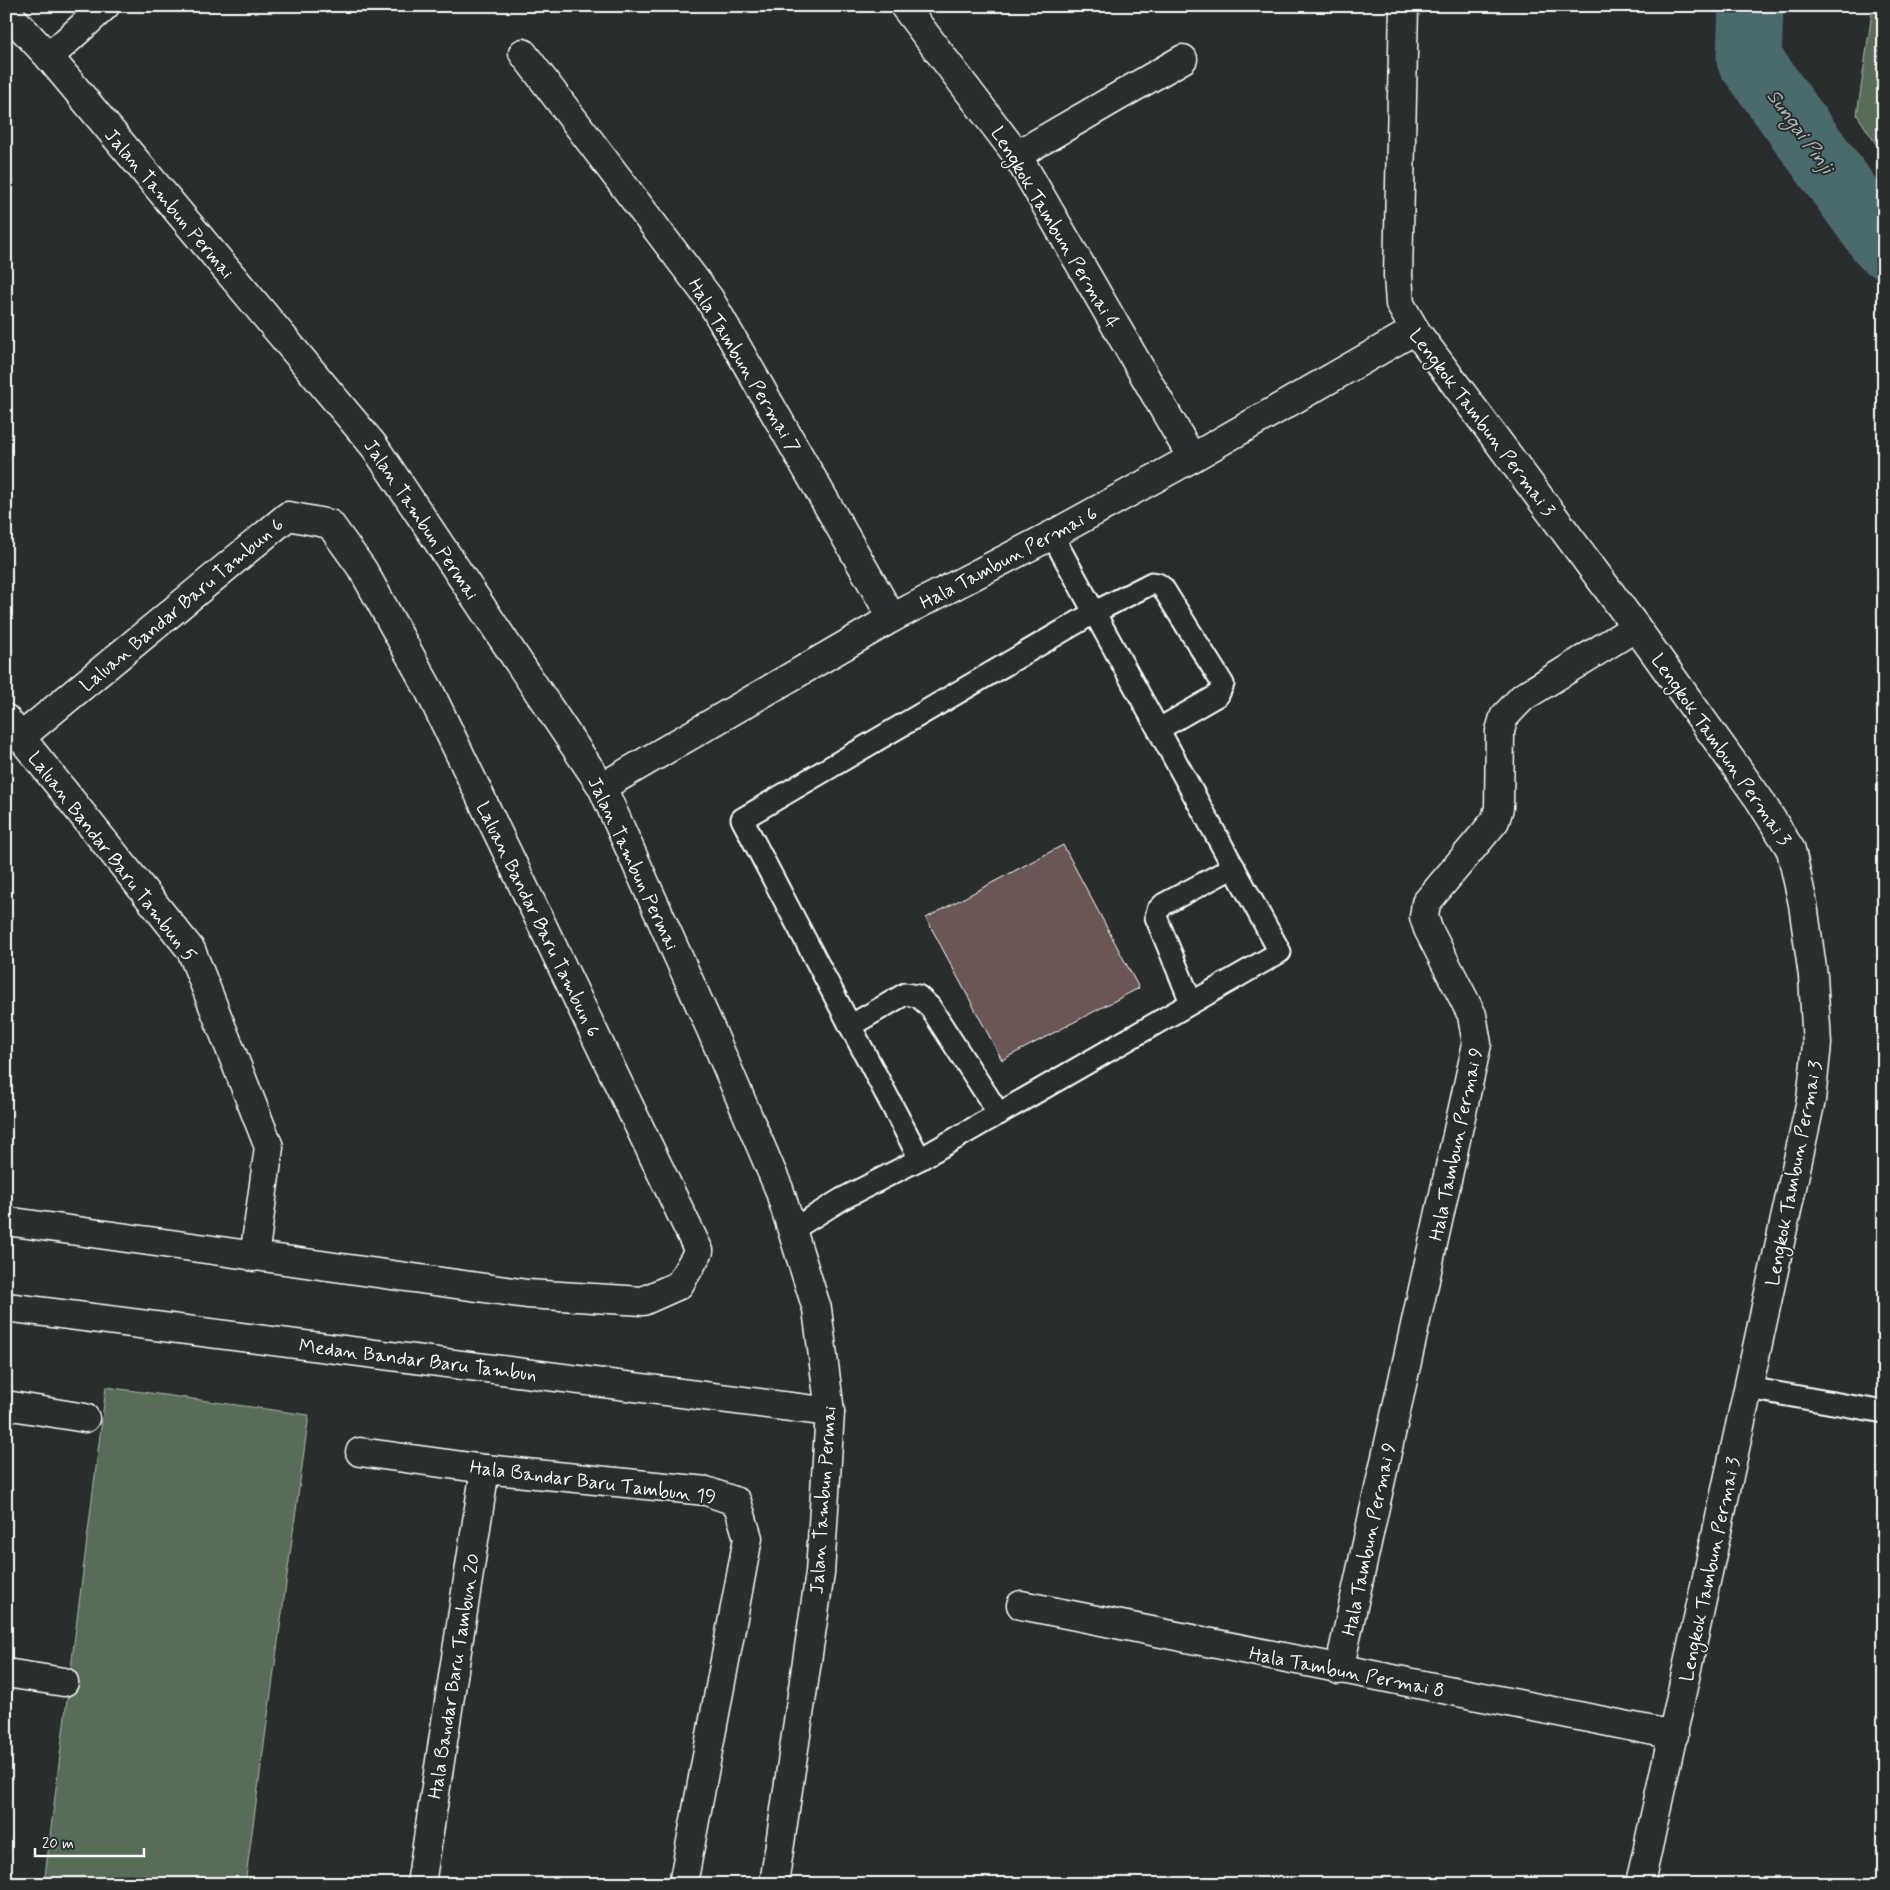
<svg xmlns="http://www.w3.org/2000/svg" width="1890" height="1890" viewBox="0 0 1890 1890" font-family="Mynerve,sans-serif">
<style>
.green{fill:#596d58;stroke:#acb6ac}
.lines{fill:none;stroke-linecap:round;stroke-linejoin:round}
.river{stroke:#4c6a6e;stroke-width:65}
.building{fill:#695754;stroke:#fff}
.service-casing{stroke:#fff;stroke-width:25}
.minor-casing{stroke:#fff;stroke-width:31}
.tertiary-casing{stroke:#fff;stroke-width:31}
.service{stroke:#2a2d2e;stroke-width:21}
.minor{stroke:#2a2d2e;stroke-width:28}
.tertiary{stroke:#2a2d2e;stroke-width:28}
.labels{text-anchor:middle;stroke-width:4;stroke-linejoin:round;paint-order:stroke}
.street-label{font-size:19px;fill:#fff;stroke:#2a2d2e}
.water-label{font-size:20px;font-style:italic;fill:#aebcbe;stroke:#2a2d2e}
</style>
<rect width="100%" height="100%" fill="#2a2d2e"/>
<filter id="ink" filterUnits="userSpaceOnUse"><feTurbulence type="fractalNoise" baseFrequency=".02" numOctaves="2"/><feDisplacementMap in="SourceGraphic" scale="10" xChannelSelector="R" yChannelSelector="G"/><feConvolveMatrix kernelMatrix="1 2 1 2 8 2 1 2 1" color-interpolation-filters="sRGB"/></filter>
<g filter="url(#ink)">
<g class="green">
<polygon points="1873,6 1884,6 1884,156 1857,115"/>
<polygon points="106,1387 309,1415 245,1884 44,1884"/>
</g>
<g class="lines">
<polyline class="river" points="1751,6 1749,59 1884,245"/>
</g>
<polygon class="building" points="1063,845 1139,988 1002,1060 926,918"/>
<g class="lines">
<g class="service-casing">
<g id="service">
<polyline points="1191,1002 1156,917 1158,910 1164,904 1234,867"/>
<polyline points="850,1026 905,994 918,996 930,1007 999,1114"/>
<polyline points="920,1159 1280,952 1052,535"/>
<polyline points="792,1230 842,1199 920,1159 742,819 1095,612 1152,583 1158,584 1163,588 1223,684 1218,695 1159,729"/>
<polyline points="1748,1388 1884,1412"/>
</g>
</g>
<g class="minor-casing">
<g id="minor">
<polyline points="904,6 1017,155 1192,458"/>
<polyline points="1404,6 1398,275 1400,304 1415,330 1636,627 1759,799 1791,850 1803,904 1813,976 1817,1044 1811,1100 1640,1884"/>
<polyline points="523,53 709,298 892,618"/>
<polyline points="49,57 105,6"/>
<polyline points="1017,155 1183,59"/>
<polyline points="6,719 191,950 269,1147 254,1257"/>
<polyline points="602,787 892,618 1052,535 1192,458 1415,330"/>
<polyline points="6,1221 527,1294 643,1301 679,1285 699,1251 429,690 363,570 330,524 288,516 21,737"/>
<polyline points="6,1307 830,1412"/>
<polyline points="6,1405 85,1418"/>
<polyline points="360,1452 485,1469 706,1491 737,1502 748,1538 683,1884"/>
<polyline points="1021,1605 1674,1735"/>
<polyline points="1339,1670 1477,1044 1472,1015 1428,929 1424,917 1426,903 1495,821 1499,808 1500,731 1504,717 1523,697 1636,627"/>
<polyline points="6,1673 64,1682"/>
<polyline points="421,1884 485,1469"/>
</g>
</g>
<g class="tertiary-casing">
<polyline id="tertiary" points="6,11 49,57 374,446 602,787 712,1032 779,1189 817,1309 830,1412 820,1573 774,1884"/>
</g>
<use href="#service" class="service"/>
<use href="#minor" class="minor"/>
<use href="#tertiary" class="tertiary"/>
</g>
</g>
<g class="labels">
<g class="street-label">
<text transform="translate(170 203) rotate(50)" y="7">Jalan Tambun Permai</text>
<text transform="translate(1056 227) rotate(59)" y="7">Lengkok Tambun Permai 4</text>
<text transform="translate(745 365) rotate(59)" y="7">Hala Tambun Permai 7</text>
<text transform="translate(1483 422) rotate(53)" y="7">Lengkok Tambun Permai 3</text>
<text transform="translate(422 519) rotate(56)" y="7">Jalan Tambun Permai</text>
<text transform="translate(1008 557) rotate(-28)" y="7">Hala Tambun Permai 6</text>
<text transform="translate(181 604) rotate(-40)" y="7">Laluan Bandar Baru Tambun 6</text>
<text transform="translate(1722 749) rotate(55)" y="7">Lengkok Tambun Permai 3</text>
<text transform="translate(113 856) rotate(52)" y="7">Laluan Bandar Baru Tambun 5</text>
<text transform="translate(634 863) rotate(65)" y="7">Jalan Tambun Permai</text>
<text transform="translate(539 919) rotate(64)" y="7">Laluan Bandar Baru Tambun 6</text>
<text transform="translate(1455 1144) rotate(-78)" y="7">Hala Tambun Permai 9</text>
<text transform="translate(1793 1173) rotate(-79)" y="7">Lengkok Tambun Permai 3</text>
<text transform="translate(418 1359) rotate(7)" y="7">Medan Bandar Baru Tambun</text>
<text transform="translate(593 1481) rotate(7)" y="7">Hala Bandar Baru Tambun 19</text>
<text transform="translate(822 1500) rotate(-86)" y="7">Jalan Tambun Permai</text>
<text transform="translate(1368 1539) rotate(-78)" y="7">Hala Tambun Permai 9</text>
<text transform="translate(1709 1569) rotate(-78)" y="7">Lengkok Tambun Permai 3</text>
<text transform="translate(1347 1671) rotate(11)" y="7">Hala Tambun Permai 8</text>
<text transform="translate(453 1676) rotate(-81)" y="7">Hala Bandar Baru Tambun 20</text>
</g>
<g class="water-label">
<text transform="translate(1801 131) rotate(54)" y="7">Sungai Pinji</text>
</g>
</g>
<rect width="1890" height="1890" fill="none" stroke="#2a2d2e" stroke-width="25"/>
<rect x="12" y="12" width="1865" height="1865" fill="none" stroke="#fff" stroke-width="2" filter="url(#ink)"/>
<path d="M35 1848v8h109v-8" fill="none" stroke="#ffffff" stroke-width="2.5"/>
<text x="42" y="1848" font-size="15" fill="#ffffff" stroke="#2a2d2e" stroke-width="4" paint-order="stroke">20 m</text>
</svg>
